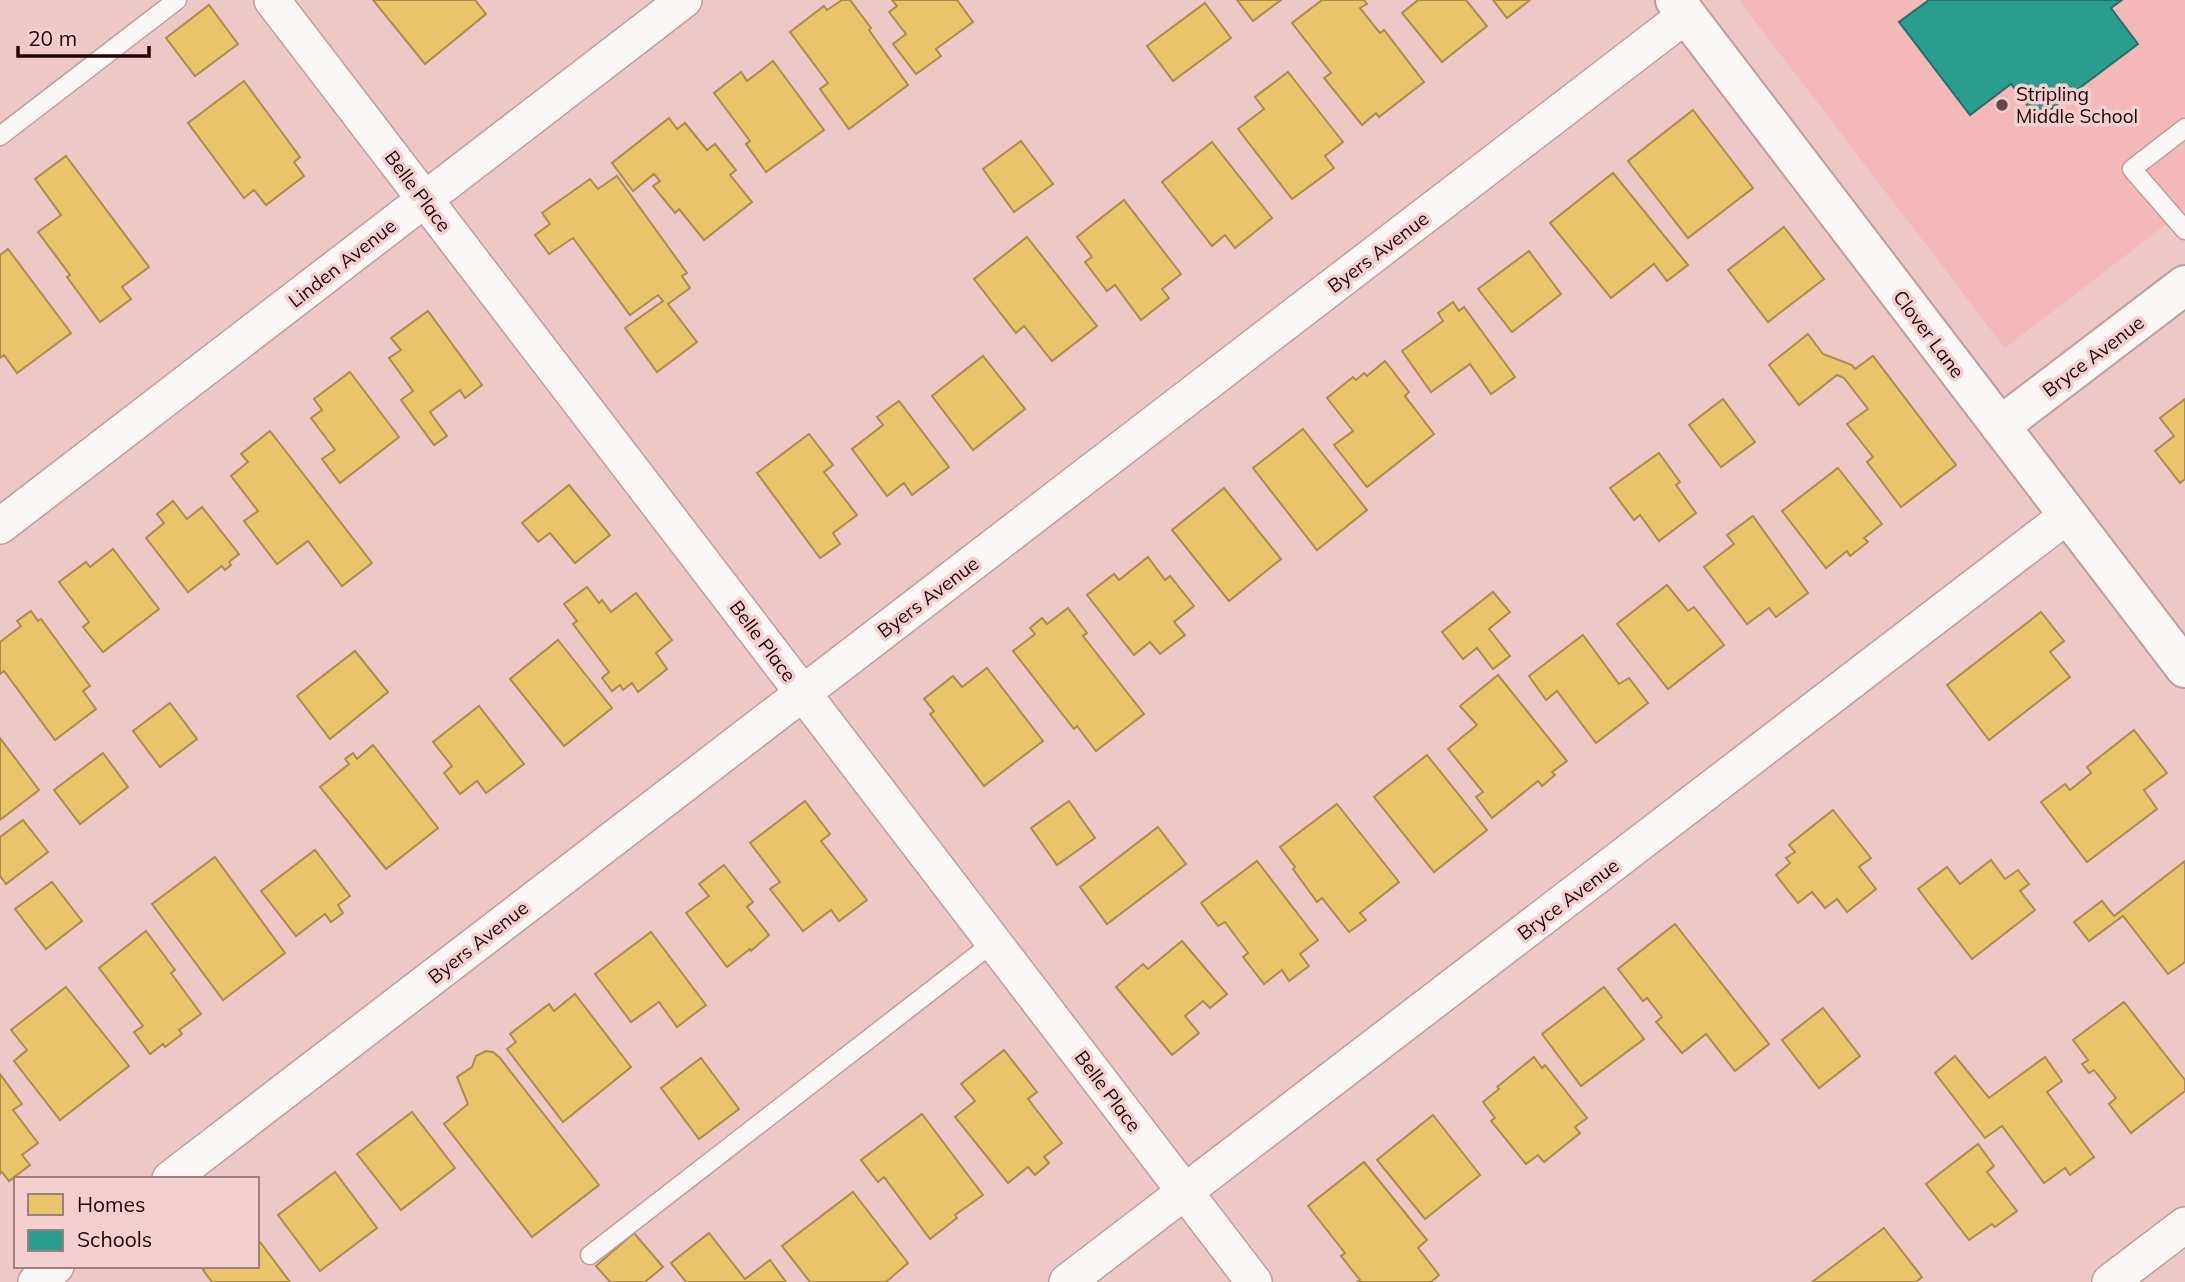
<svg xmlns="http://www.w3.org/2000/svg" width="2185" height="1282" viewBox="0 0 2185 1282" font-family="Mulish,sans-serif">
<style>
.built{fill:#f4b8b8}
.homes{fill:#e9c46a;stroke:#ad8a4c;stroke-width:2}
.schools{fill:#2a9d8f;stroke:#276f66;stroke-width:2}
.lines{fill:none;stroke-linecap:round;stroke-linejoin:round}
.lane-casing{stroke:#be9d9d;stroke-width:21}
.street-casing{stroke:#be9d9d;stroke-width:38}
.secondary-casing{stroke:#be9d9d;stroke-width:42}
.lane{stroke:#fcf7f7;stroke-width:18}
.street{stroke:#fcf7f7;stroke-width:35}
.secondary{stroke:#fcf7f7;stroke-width:38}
.poi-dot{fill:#68484a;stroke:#f4cfcf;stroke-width:2.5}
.labels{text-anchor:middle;stroke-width:7;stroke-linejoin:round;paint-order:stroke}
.poi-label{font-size:19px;fill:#200406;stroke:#f4cfcf;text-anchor:start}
.street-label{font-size:19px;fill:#200406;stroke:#f4cfcf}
</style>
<rect width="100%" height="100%" fill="#eec7c7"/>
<polygon class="built" points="1739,0 2185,0 2185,210 2005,348"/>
<g class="homes">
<polygon points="373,0 475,0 486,14 425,64"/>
<polygon points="842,0 850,0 871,28 869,30 908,85 849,129 820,89 828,83 790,32 824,6 827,10"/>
<polygon points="892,0 957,0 973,22 936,49 941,56 916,74 893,44 906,34 889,12 897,6"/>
<polygon points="1237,0 1281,0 1253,21"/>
<polygon points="1322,0 1364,0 1367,4 1360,8 1380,33 1384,30 1424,82 1379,117 1376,113 1362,125 1324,78 1331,73 1292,23"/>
<polygon points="1418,0 1466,0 1487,26 1442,62 1402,13"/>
<polygon points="1493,0 1530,0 1507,18"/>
<polygon points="1205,3 1231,38 1173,81 1147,46"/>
<polygon points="209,5 238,44 195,76 166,38"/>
<polygon points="773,61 824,130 766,172 746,144 750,141 714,93 741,72 747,81"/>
<polygon points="1288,72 1343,142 1325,156 1334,168 1292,199 1238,129 1264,109 1255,97"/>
<polygon points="244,81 300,157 294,162 304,176 266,205 254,190 244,198 188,123"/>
<polygon points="1693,110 1753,188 1688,238 1628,161"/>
<polygon points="669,118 677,129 685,123 707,150 715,144 736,170 730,175 752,202 704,240 679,209 675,213 653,186 660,181 654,174 633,191 612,163"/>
<polygon points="1021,141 1053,184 1014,212 983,169"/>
<polygon points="1212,142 1272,218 1235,248 1225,235 1212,246 1162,182"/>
<polygon points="66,156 149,267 122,287 131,299 100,322 67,277 70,275 38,232 61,215 35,179"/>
<polygon points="1613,173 1688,265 1667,281 1654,264 1611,298 1550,223"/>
<polygon points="617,176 687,273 682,276 690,288 668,304 697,342 657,372 625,328 663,301 658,295 630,315 573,238 549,254 535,235 550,224 542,213 590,179 598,189"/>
<polygon points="1124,200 1181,274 1162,289 1169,298 1141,320 1115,285 1107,291 1085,262 1092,257 1077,237"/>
<polygon points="1784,227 1824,279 1768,322 1728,270"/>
<polygon points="1027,237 1097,326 1052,361 1024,326 1016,333 974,279"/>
<polygon points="8,249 71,333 17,373 4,355 0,358 0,255"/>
<polygon points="1529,251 1561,294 1512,332 1478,289"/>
<polygon points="1453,302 1459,311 1464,307 1515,377 1491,394 1470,364 1431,392 1402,351 1443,321 1438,313"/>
<polygon points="428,311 482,385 465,398 460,390 430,412 447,436 434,445 401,400 413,391 389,358 401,350 391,338"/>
<polygon points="1808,334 1823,354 1852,365 1855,369 1873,356 1956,465 1901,507 1867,462 1873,457 1847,424 1868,409 1844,378 1837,375 1799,405 1769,365"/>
<polygon points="983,356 1025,409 973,450 932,396"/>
<polygon points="1385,361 1409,392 1405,396 1434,434 1367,487 1334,445 1353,431 1327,398 1353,377 1356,380 1364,373 1367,376"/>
<polygon points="350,372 399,437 340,483 322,459 335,450 311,418 322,410 314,399"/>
<polygon points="1723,399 1755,442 1721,467 1689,425"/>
<polygon points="2185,399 2185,479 2180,483 2155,451 2174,436 2160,418"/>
<polygon points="899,401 949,467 912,495 904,483 887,496 852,449 883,425 877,417"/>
<polygon points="1303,429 1367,510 1317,550 1253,468"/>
<polygon points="270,431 372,563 342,586 308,541 277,564 244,521 258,511 231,476 248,462 241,454"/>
<polygon points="809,434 833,465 824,472 857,515 833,533 840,544 820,558 757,473"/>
<polygon points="1659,453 1680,482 1676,485 1696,513 1659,541 1640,515 1634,520 1610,488"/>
<polygon points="1838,468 1882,524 1864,538 1868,542 1850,556 1847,551 1826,568 1782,511"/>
<polygon points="569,485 610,535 575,563 550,533 538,542 522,523"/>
<polygon points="1224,488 1281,559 1229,601 1172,530"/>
<polygon points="173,501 187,519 202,507 239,554 229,562 231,565 225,570 222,566 188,592 146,538 164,523 157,514"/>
<polygon points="1753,516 1808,593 1776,617 1769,608 1747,624 1704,567 1734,544 1727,535"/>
<polygon points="113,549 159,609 103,652 83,627 89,622 59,582 86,562 90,567"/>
<polygon points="1148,557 1165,580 1170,576 1194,606 1174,622 1185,635 1160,654 1150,642 1134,655 1087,595 1114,574 1119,580"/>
<polygon points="1667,585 1688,611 1694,607 1724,645 1668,689 1617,624"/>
<polygon points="587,587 599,603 602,600 611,612 636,593 672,640 656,653 667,669 638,692 632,683 623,690 620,685 612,691 602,678 609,672 573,624 577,621 564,604"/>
<polygon points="1493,592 1510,612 1489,629 1510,656 1493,669 1477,648 1463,659 1442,632"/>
<polygon points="1068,608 1087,633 1083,636 1144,714 1096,751 1077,726 1074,729 1013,651 1035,634 1030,628 1042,618 1047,624"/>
<polygon points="31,611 38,621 41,619 90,686 83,691 96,709 55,740 4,671 0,674 0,642 21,626 17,621"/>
<polygon points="2041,612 2064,641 2050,652 2070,677 1989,740 1947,685"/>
<polygon points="1583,635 1619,684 1629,678 1648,703 1596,743 1557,691 1546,700 1529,676"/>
<polygon points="558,640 612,708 564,746 510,679"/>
<polygon points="355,651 388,692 330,739 297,696"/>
<polygon points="987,668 1043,741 984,786 930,714 934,711 924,699 953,676 962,687"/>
<polygon points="1498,675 1567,761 1552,772 1555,775 1542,786 1538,781 1492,818 1476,797 1483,792 1448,749 1477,725 1460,706"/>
<polygon points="170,703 197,739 160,767 133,731"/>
<polygon points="479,706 524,764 486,793 477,781 460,794 444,773 452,766 433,742"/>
<polygon points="2134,730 2167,773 2144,790 2157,809 2087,862 2041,802 2065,784 2070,790 2091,773 2087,767"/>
<polygon points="0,738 39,790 0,820"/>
<polygon points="373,745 438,828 386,869 320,787 349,764 345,759 353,753 357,759"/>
<polygon points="103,753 128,787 80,824 54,790"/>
<polygon points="1427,755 1487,830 1434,872 1374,797"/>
<polygon points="805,801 830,834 821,841 867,900 839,921 831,910 803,931 770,889 780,882 750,843"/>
<polygon points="1069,801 1095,838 1057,865 1031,828"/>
<polygon points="1337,804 1399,882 1360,913 1366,920 1349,932 1322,898 1317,902 1293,869 1295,867 1280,847"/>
<polygon points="1833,810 1871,858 1859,867 1876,889 1847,912 1837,899 1825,908 1812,892 1798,903 1776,875 1790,863 1786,858 1795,852 1789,845"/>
<polygon points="23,820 48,852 6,884 0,876 0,837"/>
<polygon points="1158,827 1186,864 1107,924 1080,887"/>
<polygon points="315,850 350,896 338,905 343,913 331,922 325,914 296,936 261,891"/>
<polygon points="215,857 285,953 223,1000 152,904"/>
<polygon points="1991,860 2005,879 2018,870 2029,884 2020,891 2035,910 1972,959 1918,889 1947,867 1960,884"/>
<polygon points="1257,861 1318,940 1300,954 1309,966 1289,981 1282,970 1264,984 1243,957 1248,953 1225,922 1218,926 1201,903"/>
<polygon points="2185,861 2185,962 2168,974 2123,916 2089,941 2074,922 2102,901 2114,916"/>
<polygon points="724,865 753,902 747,907 769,935 751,951 750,949 727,967 686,913 709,896 699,884"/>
<polygon points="52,882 82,921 46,949 15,909"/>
<polygon points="1675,924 1769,1044 1735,1071 1706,1034 1682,1053 1656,1022 1662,1017 1647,998 1643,1001 1618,969"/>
<polygon points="146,931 175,970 171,973 201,1014 179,1030 182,1034 165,1047 163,1044 150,1054 134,1032 143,1026 99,968"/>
<polygon points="651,932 706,1005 677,1027 659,1002 631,1022 595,974"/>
<polygon points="1182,941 1227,994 1210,1008 1203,1001 1185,1016 1199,1033 1172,1055 1116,987 1143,964 1148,969"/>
<polygon points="66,987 129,1066 60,1120 14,1061 27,1050 11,1030"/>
<polygon points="1604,987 1644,1039 1581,1086 1542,1034"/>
<polygon points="575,994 631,1067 563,1122 507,1049 516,1042 510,1034 549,1004 554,1011"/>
<polygon points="2124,1002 2185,1080 2185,1091 2131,1133 2109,1104 2116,1098 2094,1070 2089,1073 2082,1064 2088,1060 2073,1040"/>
<polygon points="1823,1008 1860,1056 1819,1088 1782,1040"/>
<polygon points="1004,1050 1037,1092 1028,1099 1062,1143 1044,1157 1049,1163 1035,1175 1028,1167 1008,1183 955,1117 975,1101 961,1084"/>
<polygon points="486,1051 493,1052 500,1058 599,1185 532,1237 444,1124 468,1104 457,1077 472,1067 476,1056"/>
<polygon points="1955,1056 1989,1098 2045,1057 2062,1081 2047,1092 2094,1157 2070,1175 2065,1168 2044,1183 2002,1126 1985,1138 1935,1073"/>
<polygon points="1534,1057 1542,1068 1545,1065 1587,1118 1575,1127 1580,1133 1544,1162 1538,1155 1526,1164 1491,1121 1495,1118 1483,1102 1499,1089 1497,1087"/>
<polygon points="701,1058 739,1109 699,1139 661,1088"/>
<polygon points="0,1074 22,1104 13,1110 38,1143 22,1155 30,1165 9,1181 2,1172 0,1174"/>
<polygon points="412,1112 455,1168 401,1210 357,1154"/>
<polygon points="922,1114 983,1195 955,1215 957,1218 930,1239 884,1177 878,1182 861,1160"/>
<polygon points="1433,1115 1480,1175 1425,1219 1377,1160"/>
<polygon points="1978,1144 1994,1166 1987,1172 2017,1211 1995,1227 1992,1224 1969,1240 1926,1184"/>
<polygon points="1364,1162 1427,1240 1418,1248 1439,1275 1431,1282 1357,1282 1360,1280 1341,1256 1345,1253 1308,1206"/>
<polygon points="335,1172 377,1228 320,1271 278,1215"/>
<polygon points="853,1192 908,1263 886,1282 810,1282 782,1246"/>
<polygon points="1884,1228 1922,1277 1916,1282 1812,1282"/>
<polygon points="634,1233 663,1267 645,1282 610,1282 596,1266"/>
<polygon points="709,1233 745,1279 770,1260 786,1282 686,1282 671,1263"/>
<polygon points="257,1238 290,1282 212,1282 203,1270 208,1266 257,1266"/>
</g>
<polygon class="schools" points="1929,0 2122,0 2111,8 2138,44 2038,119 2011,84 1970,115 1899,22"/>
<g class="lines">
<g class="lane-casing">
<g id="lane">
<polyline points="2185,128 2132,169 2185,230"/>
<polyline points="0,136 177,0"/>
<polyline points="590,1255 994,942"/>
</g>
</g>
<g class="street-casing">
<g id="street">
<polyline points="272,0 1254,1282"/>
<polyline points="0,526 684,0"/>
<polyline points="170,1179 1686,15"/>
<polyline points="36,1282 56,1266"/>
<polyline points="1067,1282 2068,515"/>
<polyline points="2110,1282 2185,1225"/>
</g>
</g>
<g class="secondary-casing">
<g id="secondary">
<polyline points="1675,0 2185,668"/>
<polyline points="2000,426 2185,285"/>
</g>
</g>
<use href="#lane" class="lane"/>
<use href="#street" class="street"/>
<use href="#secondary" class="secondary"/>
</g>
<circle class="poi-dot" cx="2002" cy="105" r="7"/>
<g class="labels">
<g class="poi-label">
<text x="2016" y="101">Stripling<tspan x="2016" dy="22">Middle School</tspan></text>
</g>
<g class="street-label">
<text transform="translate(418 191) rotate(53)" y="7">Belle Place</text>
<text transform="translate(1378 252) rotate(-37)" y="7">Byers Avenue</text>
<text transform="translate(342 263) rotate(-38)" y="7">Linden Avenue</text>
<text transform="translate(1929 334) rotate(53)" y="7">Clover Lane</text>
<text transform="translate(2093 356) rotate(-37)" y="7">Bryce Avenue</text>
<text transform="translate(928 597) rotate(-37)" y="7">Byers Avenue</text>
<text transform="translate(763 641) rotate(53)" y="7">Belle Place</text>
<text transform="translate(1568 899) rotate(-37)" y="7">Bryce Avenue</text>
<text transform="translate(478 942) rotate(-38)" y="7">Byers Avenue</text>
<text transform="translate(1108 1091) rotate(53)" y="7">Belle Place</text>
</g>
</g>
<rect x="14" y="1177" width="245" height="91" fill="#f4cfcf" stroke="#9f7e7f" stroke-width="2"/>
<rect x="28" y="1194" width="35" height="21" fill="#e9c46a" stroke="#9f7e7f" stroke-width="2"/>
<text x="77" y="1212" font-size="21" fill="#200406">Homes</text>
<rect x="28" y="1230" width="35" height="21" fill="#2a9d8f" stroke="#9f7e7f" stroke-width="2"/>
<text x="77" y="1247" font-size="21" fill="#200406">Schools</text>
<path d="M18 46v10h131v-10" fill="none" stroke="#200406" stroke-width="3.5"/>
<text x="28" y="46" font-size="21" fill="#200406" stroke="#f4cfcf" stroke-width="5" paint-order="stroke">20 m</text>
</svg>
